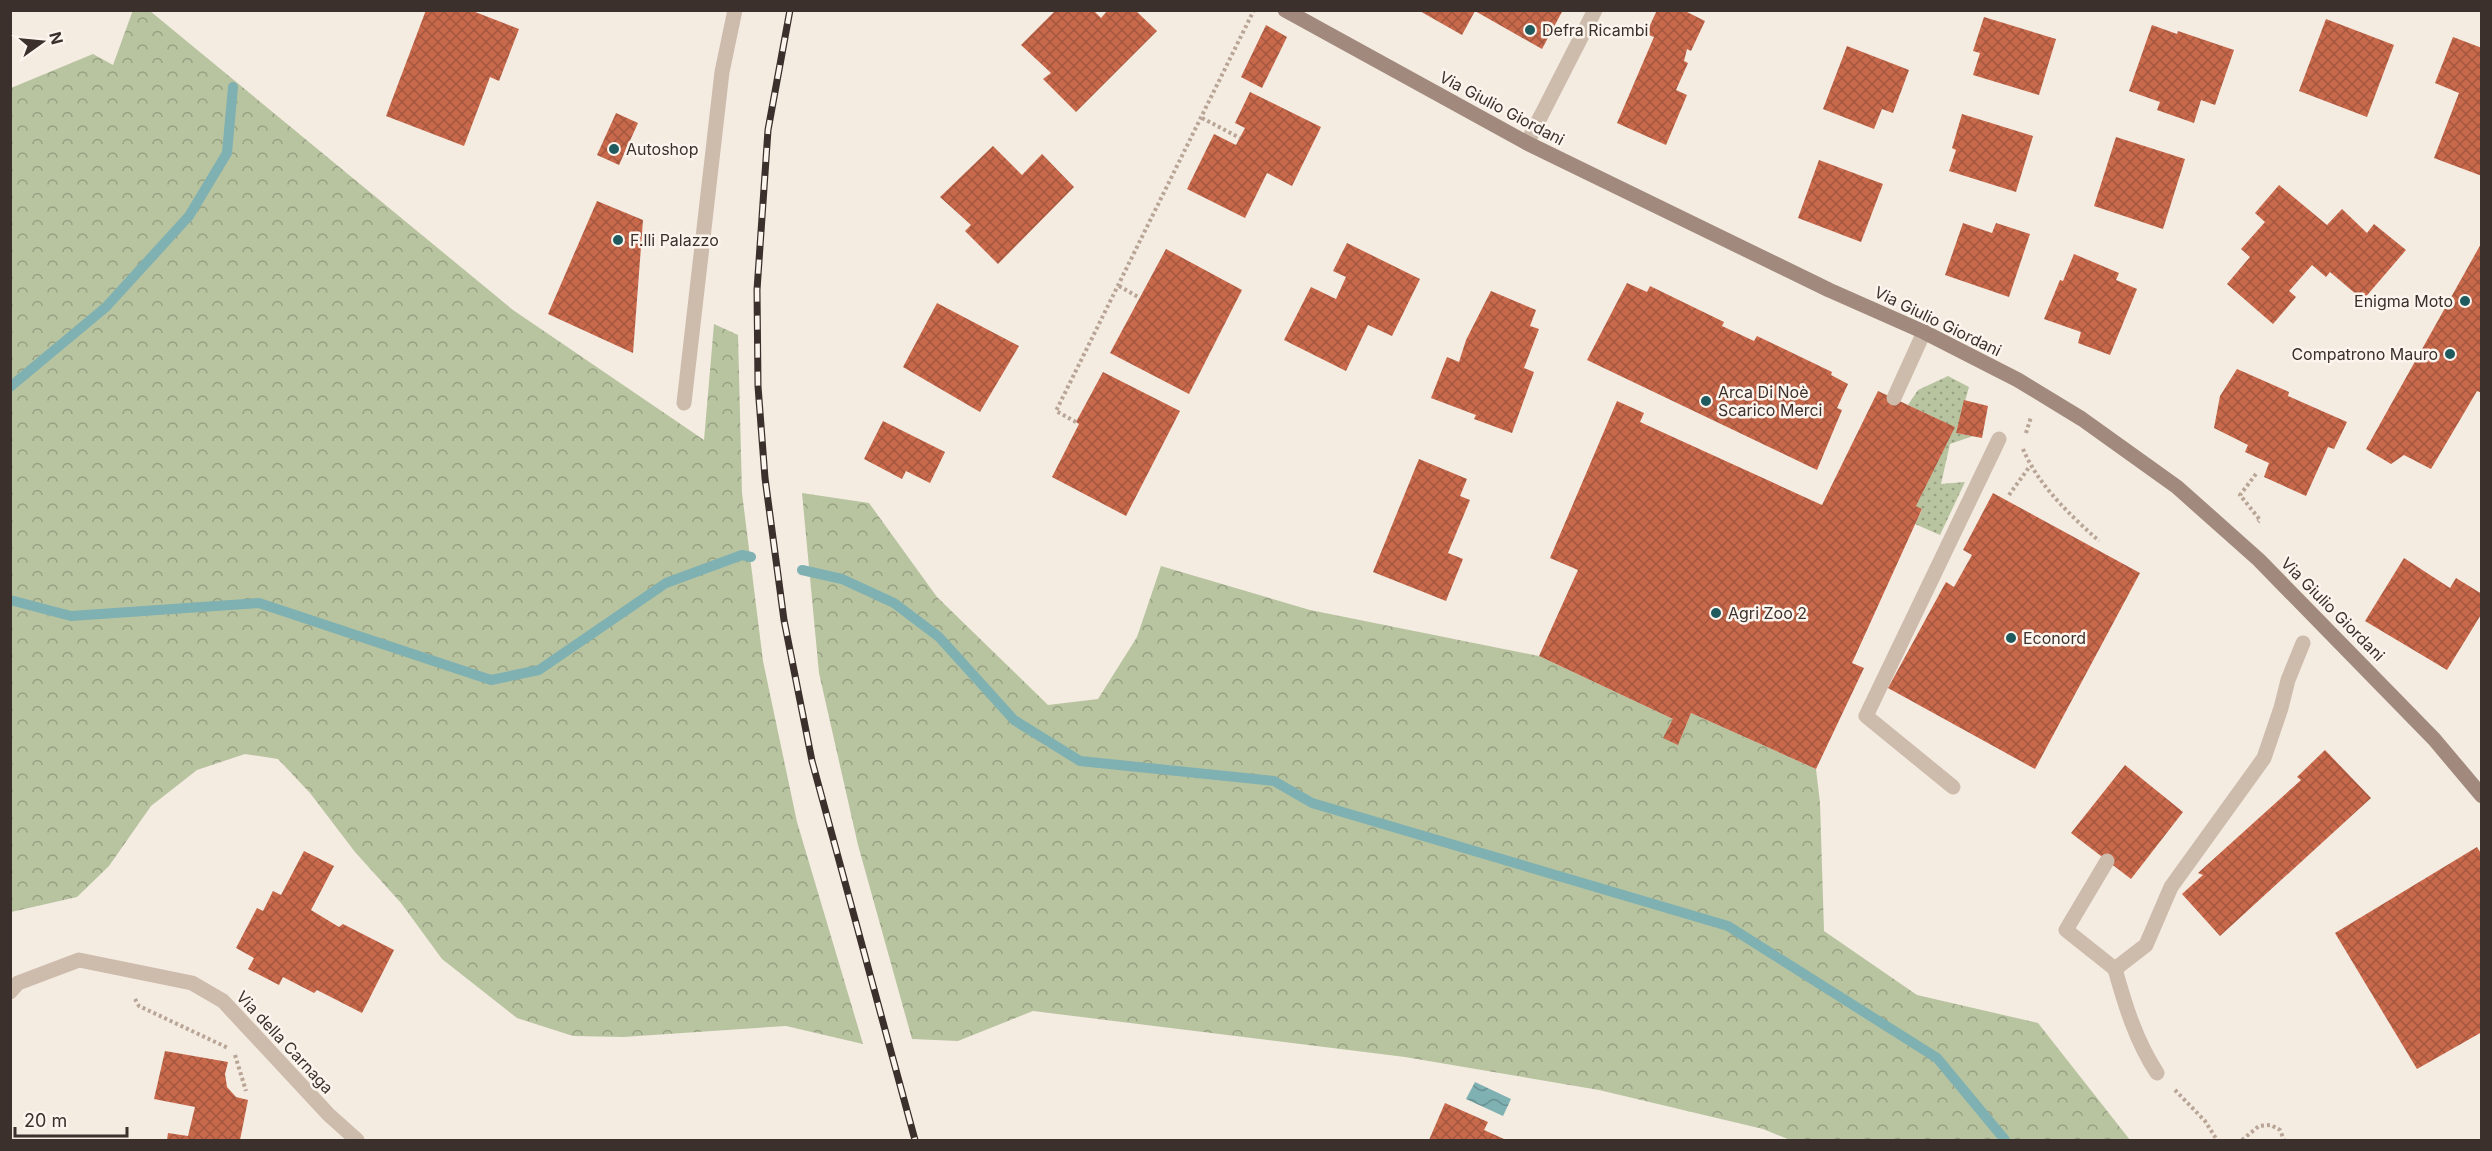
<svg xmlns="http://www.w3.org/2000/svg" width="2492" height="1151" viewBox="0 0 2492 1151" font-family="Inter,sans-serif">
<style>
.grass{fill:url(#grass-dots)}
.forest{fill:url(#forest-crowns)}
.water{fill:url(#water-waves)}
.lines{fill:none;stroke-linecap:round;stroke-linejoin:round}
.stream{stroke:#7fb0b2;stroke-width:10}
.building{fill:url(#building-cross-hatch)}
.path{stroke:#b9a596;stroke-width:4;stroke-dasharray:3 3;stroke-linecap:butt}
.lane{stroke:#cdbbac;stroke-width:15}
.street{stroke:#cdbbac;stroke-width:15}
.secondary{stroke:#a18a7d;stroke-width:15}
.rail-casing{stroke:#3b302b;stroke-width:7}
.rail{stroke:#fbf5ee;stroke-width:4.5;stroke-dasharray:14;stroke-linecap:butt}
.poi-dot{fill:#1f5a5e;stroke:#fbf5ee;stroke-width:2}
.labels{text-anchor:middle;stroke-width:5;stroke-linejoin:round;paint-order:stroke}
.poi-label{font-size:16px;fill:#3b302b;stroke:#fbf5ee;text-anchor:start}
.street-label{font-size:16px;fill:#3b302b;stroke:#fbf5ee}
</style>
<defs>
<pattern id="grass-dots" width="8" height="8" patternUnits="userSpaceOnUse" patternTransform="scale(1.5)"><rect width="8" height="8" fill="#b8c4a0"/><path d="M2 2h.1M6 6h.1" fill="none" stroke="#97a083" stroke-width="1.8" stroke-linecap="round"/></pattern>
<pattern id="forest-crowns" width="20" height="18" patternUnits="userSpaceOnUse" patternTransform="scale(1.5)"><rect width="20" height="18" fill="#b8c4a0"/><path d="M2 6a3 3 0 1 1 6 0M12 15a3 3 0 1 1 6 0" fill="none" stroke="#97a083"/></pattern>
<pattern id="water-waves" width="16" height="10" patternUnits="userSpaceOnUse" patternTransform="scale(1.5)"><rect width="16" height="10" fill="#7fb0b2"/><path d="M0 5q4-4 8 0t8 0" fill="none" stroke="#699091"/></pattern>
<pattern id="building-cross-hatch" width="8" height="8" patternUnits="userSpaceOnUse" patternTransform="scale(1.5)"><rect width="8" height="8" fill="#c8694b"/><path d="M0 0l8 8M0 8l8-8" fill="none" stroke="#a4573f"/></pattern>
</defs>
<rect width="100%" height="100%" fill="#f4ebe1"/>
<polygon class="grass" points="1948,376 1969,387 1956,433 1973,436 1950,444 1941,484 1965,482 1940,535 1915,524 1922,510 1916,506 1954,427 1908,405 1918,390"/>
<g class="forest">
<polygon points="133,10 150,11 513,310 704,440 714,324 738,335 742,493 763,661 797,822 863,1044 786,1026 623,1037 573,1036 517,1018 442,959 401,903 355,852 310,793 278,759 245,754 197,770 151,806 109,866 77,897 11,912 11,88 93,54 113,65"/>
<polygon points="802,493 869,503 937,597 1048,705 1098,699 1137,637 1161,566 1310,610 1539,656 1673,719 1678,744 1691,713 1816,769 1820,803 1824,931 1917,995 2038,1023 2130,1140 1790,1140 1763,1129 1599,1090 1405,1057 1033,1011 958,1041 912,1039 858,845 819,673"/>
</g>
<polygon class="water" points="1475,1082 1511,1099 1503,1116 1466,1099"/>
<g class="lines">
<g class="stream">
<polyline points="10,387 106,307 189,216 227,153 233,87"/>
<polyline points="802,570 842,579 894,603 939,637 1014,720 1080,761 1274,781 1312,803 1728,926 1937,1058 2005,1140"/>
<polyline points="10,600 71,616 259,603 491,680 539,670 666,583 742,555 751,557"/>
</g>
</g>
<g class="building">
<polygon points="426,10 470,10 519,29 499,81 490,77 464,146 386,116"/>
<polygon points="1056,10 1093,10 1101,18 1108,10 1135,10 1157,31 1076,112 1043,79 1051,73 1021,45"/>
<polygon points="1418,10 1563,10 1542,49 1475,11 1462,35"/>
<polygon points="1657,10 1683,10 1705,21 1691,51 1687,49 1684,61 1688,63 1676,90 1687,95 1666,145 1617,123 1654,37 1646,34"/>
<polygon points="1984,17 2056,39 2039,95 1973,75 1980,53 1973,51"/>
<polygon points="2326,19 2394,45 2367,117 2299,91"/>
<polygon points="1266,25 1287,37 1262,88 1241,77"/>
<polygon points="2152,25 2177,34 2178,31 2234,50 2215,105 2201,100 2194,123 2157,110 2160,102 2129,91"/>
<polygon points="2453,37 2482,48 2482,176 2434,158 2459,93 2435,83"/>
<polygon points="1847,46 1909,70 1893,113 1882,109 1874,129 1823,109"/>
<polygon points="1250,92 1321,127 1292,186 1267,173 1245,218 1187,189 1214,134 1236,145 1245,128 1235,123"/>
<polygon points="616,113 638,123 619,165 597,155"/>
<polygon points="1962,114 2033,136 2016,192 1949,171 1956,150 1952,148"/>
<polygon points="2116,137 2185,159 2163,229 2094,206"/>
<polygon points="993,146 1022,175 1042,154 1074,187 998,264 965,231 971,225 940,197"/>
<polygon points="1819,160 1883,184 1861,242 1798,218"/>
<polygon points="2279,185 2327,225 2342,209 2367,233 2374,224 2406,250 2363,300 2330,272 2326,277 2312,265 2289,291 2296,297 2273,324 2227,284 2250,257 2241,249 2265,222 2255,213"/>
<polygon points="597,201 643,220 633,353 548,314"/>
<polygon points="1963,223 1992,233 1996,223 2030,234 2009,297 1945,275"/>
<polygon points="2482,242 2482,393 2477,391 2431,469 2404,455 2391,464 2366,449"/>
<polygon points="1347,243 1420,279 1392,336 1368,325 1346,371 1284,340 1311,287 1336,299 1346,277 1333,271"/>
<polygon points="1166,249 1242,290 1189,394 1110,353"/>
<polygon points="2074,254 2119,273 2116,280 2137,289 2110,355 2078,343 2081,332 2044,319 2060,280 2063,281"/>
<polygon points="1627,283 1647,292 1650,286 1724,322 1722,326 1754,341 1757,336 1832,372 1831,375 1848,384 1837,408 1842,410 1817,470 1587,360"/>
<polygon points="1491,291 1536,310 1530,326 1539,329 1524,368 1534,372 1512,433 1474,419 1476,415 1431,398 1447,357 1459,362 1466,340"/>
<polygon points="937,303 1019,346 980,412 903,367"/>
<polygon points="2237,369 2289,392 2288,396 2347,422 2334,449 2328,447 2306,496 2264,477 2269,463 2245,452 2248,445 2214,428 2220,396"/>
<polygon points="1103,372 1180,411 1126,516 1052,477 1079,424 1076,422"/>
<polygon points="1878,391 1955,427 1916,506 1922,509 1852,663 1864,668 1816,769 1691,713 1678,745 1663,738 1673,719 1539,656 1578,570 1550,558 1617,401 1644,413 1640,422 1822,505"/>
<polygon points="1964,400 1988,406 1982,438 1956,433"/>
<polygon points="883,421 945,452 930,483 906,471 902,479 864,459"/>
<polygon points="1419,459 1467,479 1460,496 1470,500 1448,553 1463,559 1446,601 1373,572"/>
<polygon points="1993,493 2140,573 2035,769 1888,688 1946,582 1954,587 1972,555 1963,550"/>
<polygon points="2404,558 2450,588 2456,578 2482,594 2482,613 2447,670 2365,621"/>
<polygon points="2325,750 2371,798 2220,936 2182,894 2203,875 2198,873 2301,780 2297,777"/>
<polygon points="2125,765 2183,812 2131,879 2071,833"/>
<polygon points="2477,847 2482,855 2482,1032 2417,1069 2335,933"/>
<polygon points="304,851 334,866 311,910 339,927 343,924 394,950 362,1013 317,990 314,993 283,977 279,985 248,969 254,958 236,948 257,908 263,911 273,891 281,895"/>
<polygon points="165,1051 228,1062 225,1074 227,1087 236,1097 248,1100 240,1140 167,1140 168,1133 188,1136 195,1107 154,1099"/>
<polygon points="1445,1103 1488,1122 1484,1130 1504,1139 1503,1140 1429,1140"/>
</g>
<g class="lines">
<g class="path">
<polyline points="1202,118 1240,138"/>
<polyline points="1119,286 1140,298"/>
<polyline points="1076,422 1056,411 1254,10"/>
<polyline points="2026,433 2031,417"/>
<path d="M2023 449C2038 485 2070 515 2099 541"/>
<polyline points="2256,474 2240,495 2260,520 2258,522"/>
<polyline points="2009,495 2030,466"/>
<polyline points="135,999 139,1006 228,1048"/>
<polyline points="235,1055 246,1091"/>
<polyline points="2175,1090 2205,1121 2217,1140"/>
<polyline points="2242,1140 2259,1126 2271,1125 2280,1130 2284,1140"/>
</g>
<g class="lane">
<polyline points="1527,143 1595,10"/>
<polyline points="1894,398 1924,332"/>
<polyline points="684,403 722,72 735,10"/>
<polyline points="1953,787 1866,716 1999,439"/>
<polyline points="2107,861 2066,930 2115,969 2146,945 2171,887 2264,758 2281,708 2288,680 2303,643"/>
<path d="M2115 969C2125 1005 2136 1041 2157 1073"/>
</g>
<polyline class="street" points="10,992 18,983 79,960 192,983 223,1001 329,1115 357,1140"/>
<polyline class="secondary" points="1285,10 1527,143 1829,290 1924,332 2018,380 2082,419 2177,487 2259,560 2434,739 2482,796"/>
<g class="rail-casing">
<polyline id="rail" points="790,10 768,130 757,290 758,386 765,478 784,620 812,761 915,1140"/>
</g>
<use href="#rail" class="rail"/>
</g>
<g class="poi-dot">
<circle cx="1530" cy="30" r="6"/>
<circle cx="614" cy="149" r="6"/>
<circle cx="618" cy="240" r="6"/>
<circle cx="2465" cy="301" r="6"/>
<circle cx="2450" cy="354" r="6"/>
<circle cx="1706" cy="401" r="6"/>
<circle cx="1716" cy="613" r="6"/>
<circle cx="2011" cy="638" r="6"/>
</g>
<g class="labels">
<g class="poi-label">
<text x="1542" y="36">Defra Ricambi</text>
<text x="626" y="155">Autoshop</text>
<text x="630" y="246">F.lli Palazzo</text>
<text x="2453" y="307" text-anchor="end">Enigma Moto</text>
<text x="2438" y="360" text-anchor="end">Compatrono Mauro</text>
<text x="1718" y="398">Arca Di Noè<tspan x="1718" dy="18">Scarico Merci</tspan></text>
<text x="1728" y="619">Agri Zoo 2</text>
<text x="2023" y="644">Econord</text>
</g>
<g class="street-label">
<text transform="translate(1502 108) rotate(28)" y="6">Via Giulio Giordani</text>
<text transform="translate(1938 321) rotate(26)" y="6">Via Giulio Giordani</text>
<text transform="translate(2333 609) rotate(45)" y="6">Via Giulio Giordani</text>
<text transform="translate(285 1042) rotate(47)" y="6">Via della Carnaga</text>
</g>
</g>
<rect width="2492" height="1151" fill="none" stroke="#3b302b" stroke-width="24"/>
<g transform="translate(42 42) rotate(75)" stroke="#fbf5ee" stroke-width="4.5" paint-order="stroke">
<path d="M0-4.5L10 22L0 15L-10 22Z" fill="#3b302b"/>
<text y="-9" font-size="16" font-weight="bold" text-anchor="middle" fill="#3b302b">N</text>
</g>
<path d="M15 1127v9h112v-9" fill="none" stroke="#3b302b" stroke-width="3"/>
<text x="24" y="1127" font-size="18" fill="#3b302b" stroke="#fbf5ee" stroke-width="4.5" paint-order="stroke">20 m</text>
</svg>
